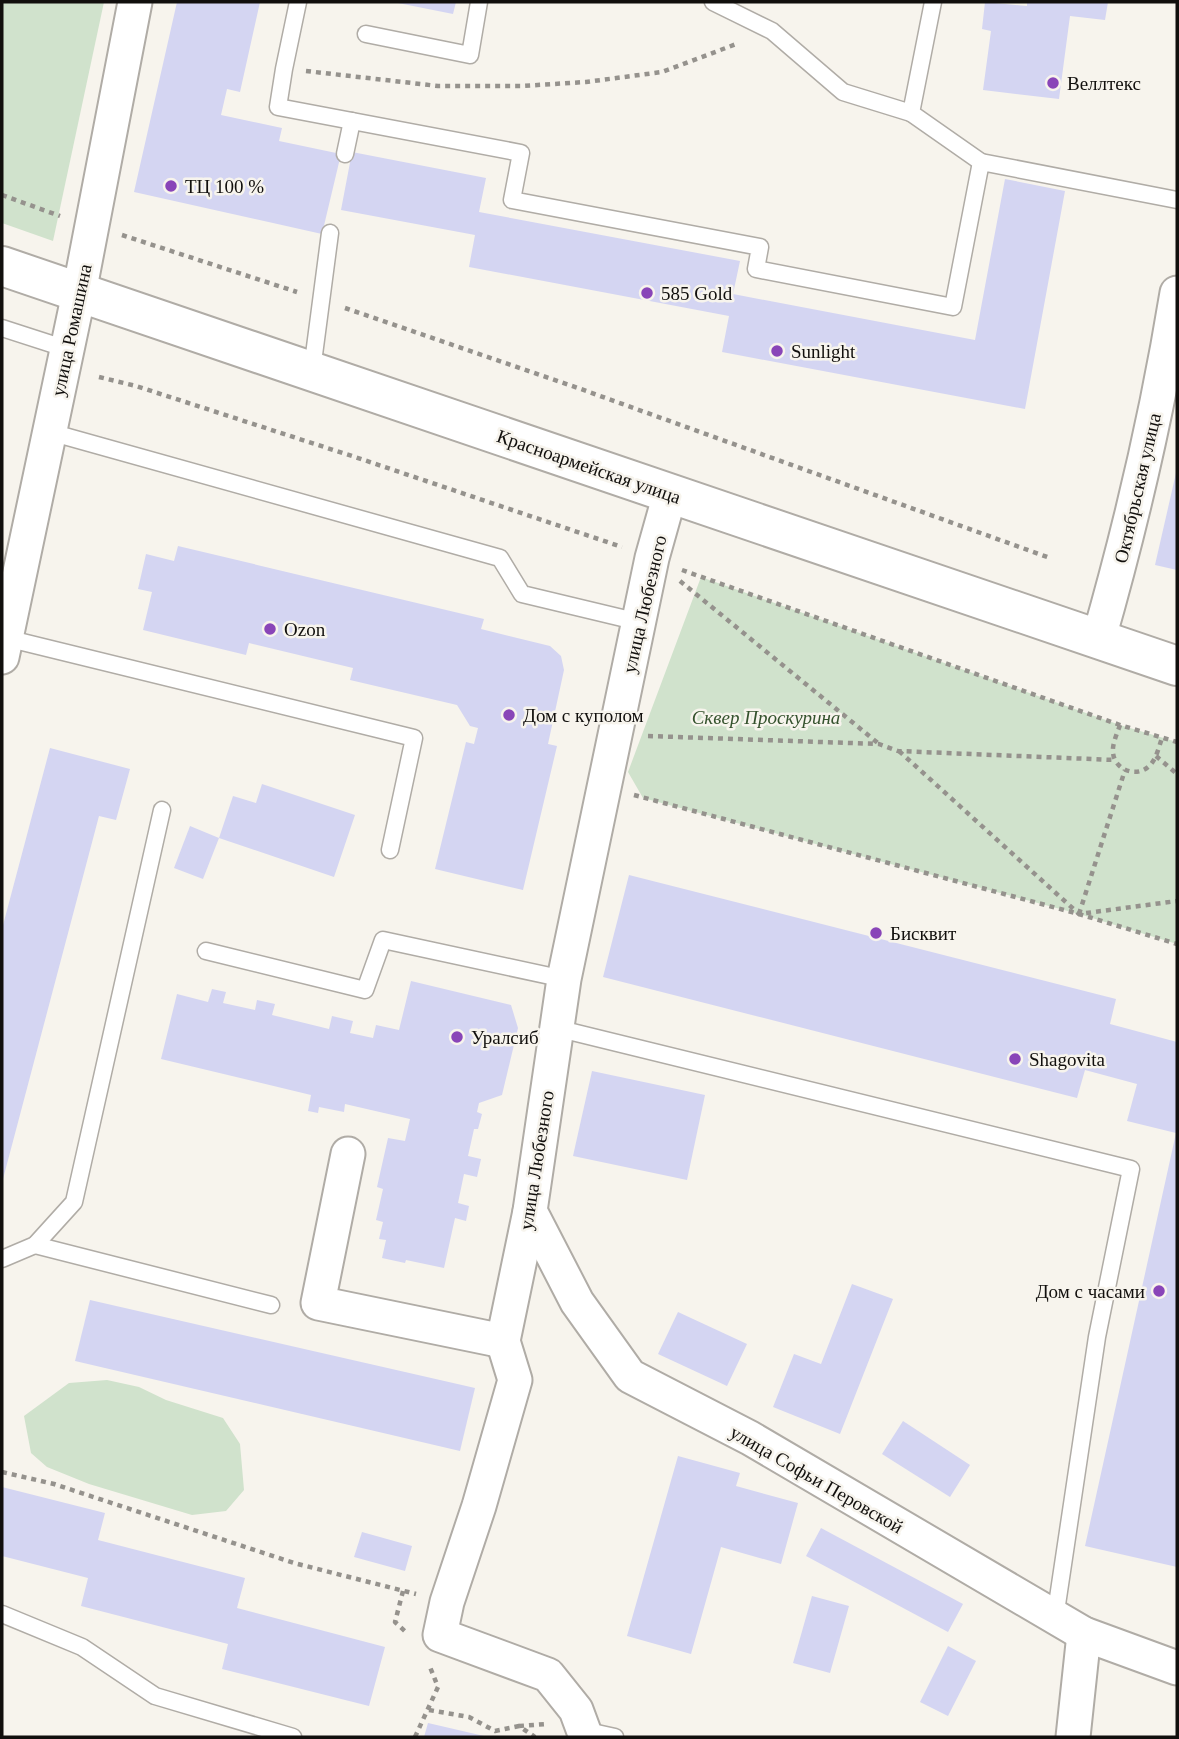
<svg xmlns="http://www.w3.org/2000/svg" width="1179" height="1739" viewBox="0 0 1179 1739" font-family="'Times New Roman',serif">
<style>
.green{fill:#d0e2cc}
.building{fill:#d4d5f2}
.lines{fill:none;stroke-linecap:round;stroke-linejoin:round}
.lane-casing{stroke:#b0aca6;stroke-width:19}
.street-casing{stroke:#b0aca6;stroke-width:37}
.primary-casing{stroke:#b0aca6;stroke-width:42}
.path{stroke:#95928d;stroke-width:4.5;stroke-dasharray:5 5;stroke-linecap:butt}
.lane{stroke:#fff;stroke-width:16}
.street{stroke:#fff;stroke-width:33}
.primary{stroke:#fff;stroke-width:38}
.poi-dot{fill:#8945b8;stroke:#f7f4ed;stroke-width:2.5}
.labels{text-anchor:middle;stroke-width:5;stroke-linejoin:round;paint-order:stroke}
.poi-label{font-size:19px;fill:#110f0d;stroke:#f7f4ed;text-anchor:start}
.street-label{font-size:19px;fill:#110f0d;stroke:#f7f4ed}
.park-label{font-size:19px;font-style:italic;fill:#34522d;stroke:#f7f4ed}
</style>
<rect width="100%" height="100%" fill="#f7f4ed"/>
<g class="green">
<polygon points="2,2 104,2 53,241 2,223"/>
<polygon points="701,577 1120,725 1177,742 1177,944 1079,914 643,798 628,772"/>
<polygon points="107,1380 139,1387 166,1400 223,1418 240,1444 244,1490 226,1511 192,1515 89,1484 47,1467 31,1453 24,1416 69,1383"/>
</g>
<g class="building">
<polygon points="177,2 260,2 240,92 227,89 221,115 282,128 279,141 341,154 322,234 134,192"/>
<polygon points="393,2 456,2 453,14"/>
<polygon points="985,2 1027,6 1027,2 1108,2 1105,20 1070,16 1059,99 983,90 991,31 982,29"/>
<polygon points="352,152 486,178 479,212 740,261 733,294 975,340 1005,179 1065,191 1025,409 722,352 729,316 469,267 475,235 341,210"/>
<polygon points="1176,473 1177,473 1177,570 1155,565"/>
<polygon points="178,546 484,619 481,629 550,646 561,656 564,670 548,744 557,746 523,890 435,869 466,742 474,744 478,728 470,726 457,705 350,680 353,668 249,643 246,655 143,630 152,592 138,589 146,554 174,561"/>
<polygon points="50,748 130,769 116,820 99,816 3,1179 2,929"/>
<polygon points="262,784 355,815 334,877 219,838 233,796 256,803"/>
<polygon points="190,826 219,838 203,879 174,868"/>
<polygon points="629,875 1116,999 1110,1024 1177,1042 1177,1567 1085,1546 1176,1133 1127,1121 1137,1084 1085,1070 1077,1098 603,977"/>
<polygon points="411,981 511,1005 518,1028 502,1095 479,1103 477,1112 482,1114 478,1129 474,1129 468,1156 481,1159 477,1177 464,1174 458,1203 469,1206 466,1221 455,1218 444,1268 406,1260 405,1263 382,1258 386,1240 379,1239 383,1222 376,1220 383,1189 377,1187 388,1138 405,1141 410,1119 345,1104 344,1112 319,1107 318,1113 308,1111 311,1095 161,1059 177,994 208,1002 212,989 226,992 223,1003 255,1010 257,1000 275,1004 272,1015 329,1029 332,1016 353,1021 350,1033 373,1038 376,1025 399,1030"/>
<polygon points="592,1071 705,1095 687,1180 573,1156"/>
<polygon points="852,1284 893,1299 840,1434 773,1407 794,1354 821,1364"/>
<polygon points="90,1300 475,1388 460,1451 75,1361"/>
<polygon points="678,1312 747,1344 727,1386 658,1354"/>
<polygon points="903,1421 970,1465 950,1497 882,1454"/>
<polygon points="678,1456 740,1473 736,1486 798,1503 781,1564 721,1547 691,1654 627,1636"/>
<polygon points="2,1487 105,1513 98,1540 245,1578 237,1608 385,1647 369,1706 222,1669 228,1644 81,1606 88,1578 2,1556"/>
<polygon points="821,1528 963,1604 948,1632 806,1556"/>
<polygon points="362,1532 412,1546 405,1571 354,1557"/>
<polygon points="812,1596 849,1606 830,1673 793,1663"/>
<polygon points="948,1646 976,1661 948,1716 920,1702"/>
<polygon points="428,1723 484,1736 484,1737 424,1737"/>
</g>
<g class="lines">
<g class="lane-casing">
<g id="lane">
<polyline points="298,2 284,69 278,107 521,153 512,200 760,247 756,269 953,307 981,162 1177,200"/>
<polyline points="713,2 772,31 843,92 911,113"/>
<polyline points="933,2 911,113 981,162"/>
<polyline points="366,34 470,55 479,2"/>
<polyline points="345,154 352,121"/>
<polyline points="2,328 67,349"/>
<polyline points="312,370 330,233"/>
<polyline points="50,432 500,558 522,594 639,622"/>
<polyline points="6,638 414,738 390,850"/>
<polyline points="206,951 365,990 383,940 564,979"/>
<polyline points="556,1028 1131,1169 1097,1337 1055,1618"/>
<polyline points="35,1245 271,1305"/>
<polyline points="2,1259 35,1245 74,1202 162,810"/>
<polyline points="2,1614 82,1647 155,1696 293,1737"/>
<polyline points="583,1730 615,1737"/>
</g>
</g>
<g class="street-casing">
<g id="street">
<path d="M1098 641C1131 526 1158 410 1177 293"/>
<polyline points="2,657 79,293 135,2"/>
<polyline points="348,1154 318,1303 503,1341"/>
<polyline points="530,1211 577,1302 630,1376 750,1438 1084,1634 1177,1668"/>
<polyline points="586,1737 576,1710 548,1675 440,1635 447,1602 479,1506 515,1380 503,1341 530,1211 564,979 652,558 670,494"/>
<polyline points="1073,1737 1084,1634"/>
</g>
</g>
<g class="primary-casing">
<polyline id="primary" points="2,266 1177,666"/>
</g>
<g class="path">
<polyline points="306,71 438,86 521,86 586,82 662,72 739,43"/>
<polyline points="2,195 60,216"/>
<polyline points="122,235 297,292"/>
<polyline points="345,308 578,388 1050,558"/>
<polyline points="99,377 136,386 355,457 622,547"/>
<polyline points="682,570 1120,725 1177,742"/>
<polyline points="680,581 879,744"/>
<path d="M1120 725C1117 734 1112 744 1113 753 1115 771 1139 779 1151 764 1157 757 1159 746 1162 738"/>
<polyline points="648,736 879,744 898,751 1115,760"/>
<polyline points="899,751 1079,914 1177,901"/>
<polyline points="1156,756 1177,774"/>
<polyline points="634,795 1079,914 1177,944"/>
<polyline points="1079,914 1125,770"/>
<polyline points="2,1472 54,1484 294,1563 416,1594"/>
<polyline points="403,1591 395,1622 408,1634"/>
<polyline points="429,1710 469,1717 495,1731 519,1726 535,1737"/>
<polyline points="519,1726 546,1724"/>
<polyline points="415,1737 438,1687 430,1667"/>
</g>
<use href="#lane" class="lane"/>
<use href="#street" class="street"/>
<use href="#primary" class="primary"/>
</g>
<g class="poi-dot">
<circle cx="1053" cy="83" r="7"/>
<circle cx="171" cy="186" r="7"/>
<circle cx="647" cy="293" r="7"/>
<circle cx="777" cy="351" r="7"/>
<circle cx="270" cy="629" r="7"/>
<circle cx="509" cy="715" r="7"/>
<circle cx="876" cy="933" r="7"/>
<circle cx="457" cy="1037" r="7"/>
<circle cx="1015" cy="1059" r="7"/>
<circle cx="1159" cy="1291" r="7"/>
</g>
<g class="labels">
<g class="poi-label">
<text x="1067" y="90">Веллтекс</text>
<text x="185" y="193">ТЦ 100 %</text>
<text x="661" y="300">585 Gold</text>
<text x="791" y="358">Sunlight</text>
<text x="284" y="636">Ozon</text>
<text x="523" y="722">Дом с куполом</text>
<text x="890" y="940">Бисквит</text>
<text x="471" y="1044">Уралсиб</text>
<text x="1029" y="1066">Shagovita</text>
<text x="1145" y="1298" text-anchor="end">Дом с часами</text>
</g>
<g class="street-label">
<text transform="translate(71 330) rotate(-78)" y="7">улица Ромашина</text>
<text transform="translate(589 466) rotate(19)" y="7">Красноармейская улица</text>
<text transform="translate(1137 488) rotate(-77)" y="7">Октябрьская улица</text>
<text transform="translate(644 604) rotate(-77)" y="7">улица Любезного</text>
<text transform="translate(536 1160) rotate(-81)" y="7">улица Любезного</text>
<text transform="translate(817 1479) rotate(30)" y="7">улица Софьи Перовской</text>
</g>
<g class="park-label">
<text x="766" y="724">Сквер Проскурина</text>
</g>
</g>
<rect width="1179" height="1739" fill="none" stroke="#110f0d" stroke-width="7"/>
</svg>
